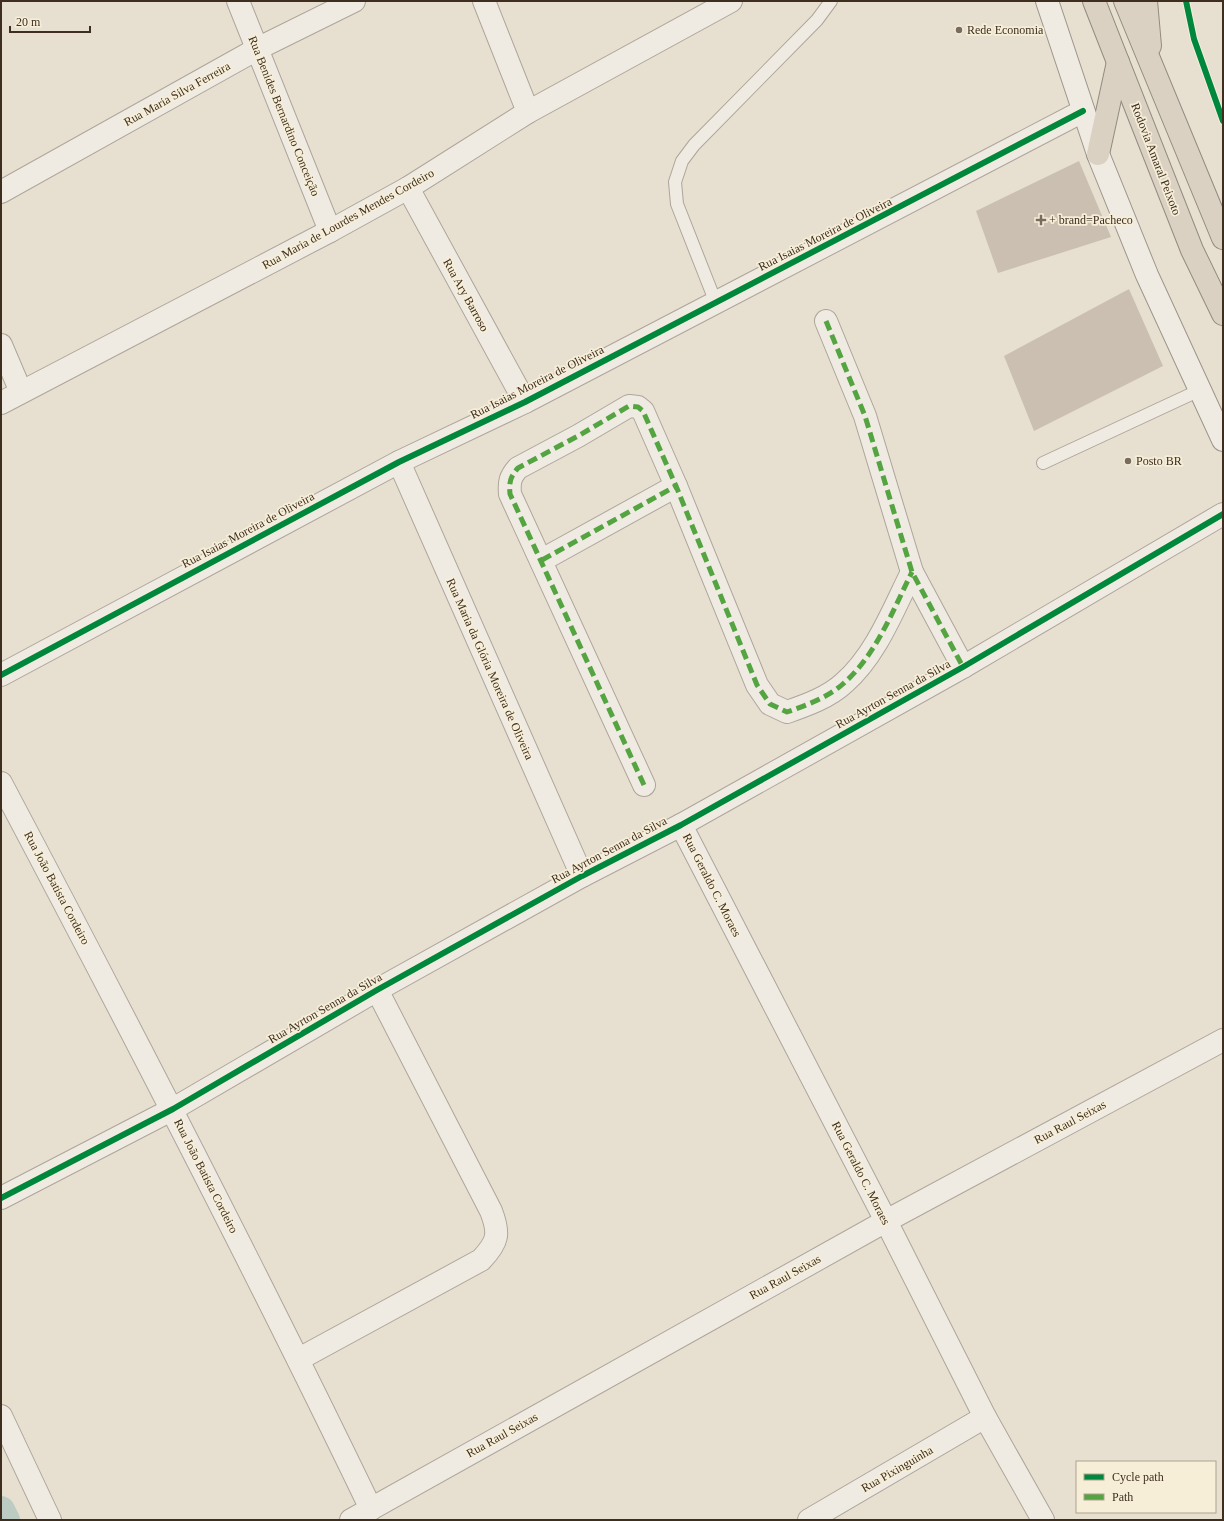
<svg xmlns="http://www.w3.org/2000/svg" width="1224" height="1521" viewBox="0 0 1224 1521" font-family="Georgia,serif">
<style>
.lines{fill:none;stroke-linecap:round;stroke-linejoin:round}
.canal{stroke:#bcccc2;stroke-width:28}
.building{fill:#cbbfb2}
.lane-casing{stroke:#ada599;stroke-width:14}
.street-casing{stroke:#ada599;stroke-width:24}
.secondary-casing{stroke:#9c958a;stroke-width:24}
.highway-casing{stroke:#928b80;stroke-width:24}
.lane{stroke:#efebe3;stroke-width:12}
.street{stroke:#efebe3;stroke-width:22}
.secondary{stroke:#efebe3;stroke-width:22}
.highway{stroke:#dad1c2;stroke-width:22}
.quiet{stroke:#54a441;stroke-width:5;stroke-dasharray:10 5;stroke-linecap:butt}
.cycleway-casing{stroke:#f7eed8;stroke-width:8}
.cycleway{stroke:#00873e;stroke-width:6}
.poi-dot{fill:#786c5e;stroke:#f7eed8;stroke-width:1.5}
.labels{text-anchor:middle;stroke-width:3.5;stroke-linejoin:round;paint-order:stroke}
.poi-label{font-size:12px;fill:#3d2e20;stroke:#f7eed8;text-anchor:start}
.street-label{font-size:12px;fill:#3d2e20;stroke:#f7eed8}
</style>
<rect width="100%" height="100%" fill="#e7e0d1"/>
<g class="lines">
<polyline class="canal" points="1,1510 6,1520"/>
</g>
<g class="building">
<polygon points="1079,161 1111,237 998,273 976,211"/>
<polygon points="1129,289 1163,366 1034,431 1004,356"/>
</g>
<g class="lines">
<g class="lane-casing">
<g id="lane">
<polyline points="716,303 677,204 675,182 682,161 694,145 817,20 831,1"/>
<polyline points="1043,463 1200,390"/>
</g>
</g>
<g class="street-casing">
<g id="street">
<polyline points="238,1 330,231"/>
<polyline points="484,1 528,112"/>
<polyline points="408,188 525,402"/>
<polyline points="1,192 257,49 354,1"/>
<polyline points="826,321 865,416 912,572 963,667"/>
<polyline points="1,345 21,392"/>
<polyline points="1,403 330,231 408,188 528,112 731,1"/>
<polyline points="399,462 582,876"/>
<polyline points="542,560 676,486"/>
<polyline points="1,675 399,462 525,402 1083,111"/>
<path d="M1 783C128 1023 253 1264 371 1509"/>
<path d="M644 785 510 494C509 482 510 477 518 468L578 436 629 406 638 407 643 411 676 486 757 685 770 704 787 712C807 705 829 697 844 683 876 655 893 610 912 572"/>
<polyline points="681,825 886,1221 985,1417 1043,1520"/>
<polyline points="1,1198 173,1109 377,990 582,876 681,825 963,667 1223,514"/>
<path d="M299 1359 481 1260C498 1242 500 1234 491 1211L377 990"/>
<polyline points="1,1416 50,1520"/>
<polyline points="351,1520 886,1221 1223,1040"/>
<polyline points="809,1520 985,1417"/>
</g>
</g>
<g class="secondary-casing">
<polyline id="secondary" points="1047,1 1098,154 1147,275 1223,440"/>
</g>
<g class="highway-casing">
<g id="highway">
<polyline points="1094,1 1192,250 1223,314"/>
<polyline points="1125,1 1223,238"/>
<polyline points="1146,1 1150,46"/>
<polyline points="1098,154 1118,62"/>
</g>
</g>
<use href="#lane" class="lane"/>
<use href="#street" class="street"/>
<use href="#secondary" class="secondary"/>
<use href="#highway" class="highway"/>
<g class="quiet">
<polyline points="826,321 865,416 912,572 963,667"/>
<polyline points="542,560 676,486"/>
<path d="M644 785 510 494C509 482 510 477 518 468L578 436 629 406 638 407 643 411 676 486 757 685 770 704 787 712C807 705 829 697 844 683 876 655 893 610 912 572"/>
</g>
<g class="cycleway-casing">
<g id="cycleway">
<polyline points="1186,1 1194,39 1223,121"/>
<polyline points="1,675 399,462 525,402 1083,111"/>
<polyline points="1,1198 173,1109 377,990 582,876 681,825 963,667 1223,514"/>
</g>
</g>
<use href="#cycleway" class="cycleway"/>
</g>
<g class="poi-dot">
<circle cx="959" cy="30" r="4"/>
<path d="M1039 214h4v4h4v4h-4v4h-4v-4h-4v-4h4z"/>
<circle cx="1128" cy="461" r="4"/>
</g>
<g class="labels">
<g class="poi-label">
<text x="967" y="34">Rede Economia</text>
<text x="1049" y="224">+ brand=Pacheco</text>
<text x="1136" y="465">Posto BR</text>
</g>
<g class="street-label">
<text transform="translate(177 94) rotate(-29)" y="4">Rua Maria Silva Ferreira</text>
<text transform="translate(284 116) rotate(68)" y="4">Rua Benides Bernardino Conceição</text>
<text transform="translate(1156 159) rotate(69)" y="4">Rodovia Amaral Peixoto</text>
<text transform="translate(348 219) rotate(-29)" y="4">Rua Maria de Lourdes Mendes Cordeiro</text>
<text transform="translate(825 234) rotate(-27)" y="4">Rua Isaias Moreira de Oliveira</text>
<text transform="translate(466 295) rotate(61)" y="4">Rua Ary Barroso</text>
<text transform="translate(537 382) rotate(-27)" y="4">Rua Isaias Moreira de Oliveira</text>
<text transform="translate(248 530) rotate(-28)" y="4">Rua Isaias Moreira de Oliveira</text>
<text transform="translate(490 669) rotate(66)" y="4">Rua Maria da Glória Moreira de Oliveira</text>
<text transform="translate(893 694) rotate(-29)" y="4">Rua Ayrton Senna da Silva</text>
<text transform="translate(609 850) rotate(-28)" y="4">Rua Ayrton Senna da Silva</text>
<text transform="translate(712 885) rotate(63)" y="4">Rua Geraldo C. Moraes</text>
<text transform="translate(57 888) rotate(62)" y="4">Rua João Batista Cordeiro</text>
<text transform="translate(325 1008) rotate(-30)" y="4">Rua Ayrton Senna da Silva</text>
<text transform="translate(1070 1122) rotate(-28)" y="4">Rua Raul Seixas</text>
<text transform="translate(861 1173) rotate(63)" y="4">Rua Geraldo C. Moraes</text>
<text transform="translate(206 1176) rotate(63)" y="4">Rua João Batista Cordeiro</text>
<text transform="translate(785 1277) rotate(-29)" y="4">Rua Raul Seixas</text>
<text transform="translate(502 1435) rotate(-29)" y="4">Rua Raul Seixas</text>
<text transform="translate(897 1469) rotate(-30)" y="4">Rua Pixinguinha</text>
</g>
</g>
<rect width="1224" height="1521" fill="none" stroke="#3d2e20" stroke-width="4"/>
<rect x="1076" y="1461" width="140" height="52" fill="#f7eed8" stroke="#ada18e"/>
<rect x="1084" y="1474" width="20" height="6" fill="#00873e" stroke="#ada18e"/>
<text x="1112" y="1481" font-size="12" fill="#3d2e20">Cycle path</text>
<rect x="1084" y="1494" width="20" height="6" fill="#54a441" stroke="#ada18e"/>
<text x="1112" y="1501" font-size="12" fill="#3d2e20">Path</text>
<path d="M10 26v6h80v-6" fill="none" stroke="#3d2e20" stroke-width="2"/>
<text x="16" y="26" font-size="12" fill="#3d2e20" stroke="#f7eed8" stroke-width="3" paint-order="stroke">20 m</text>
</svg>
